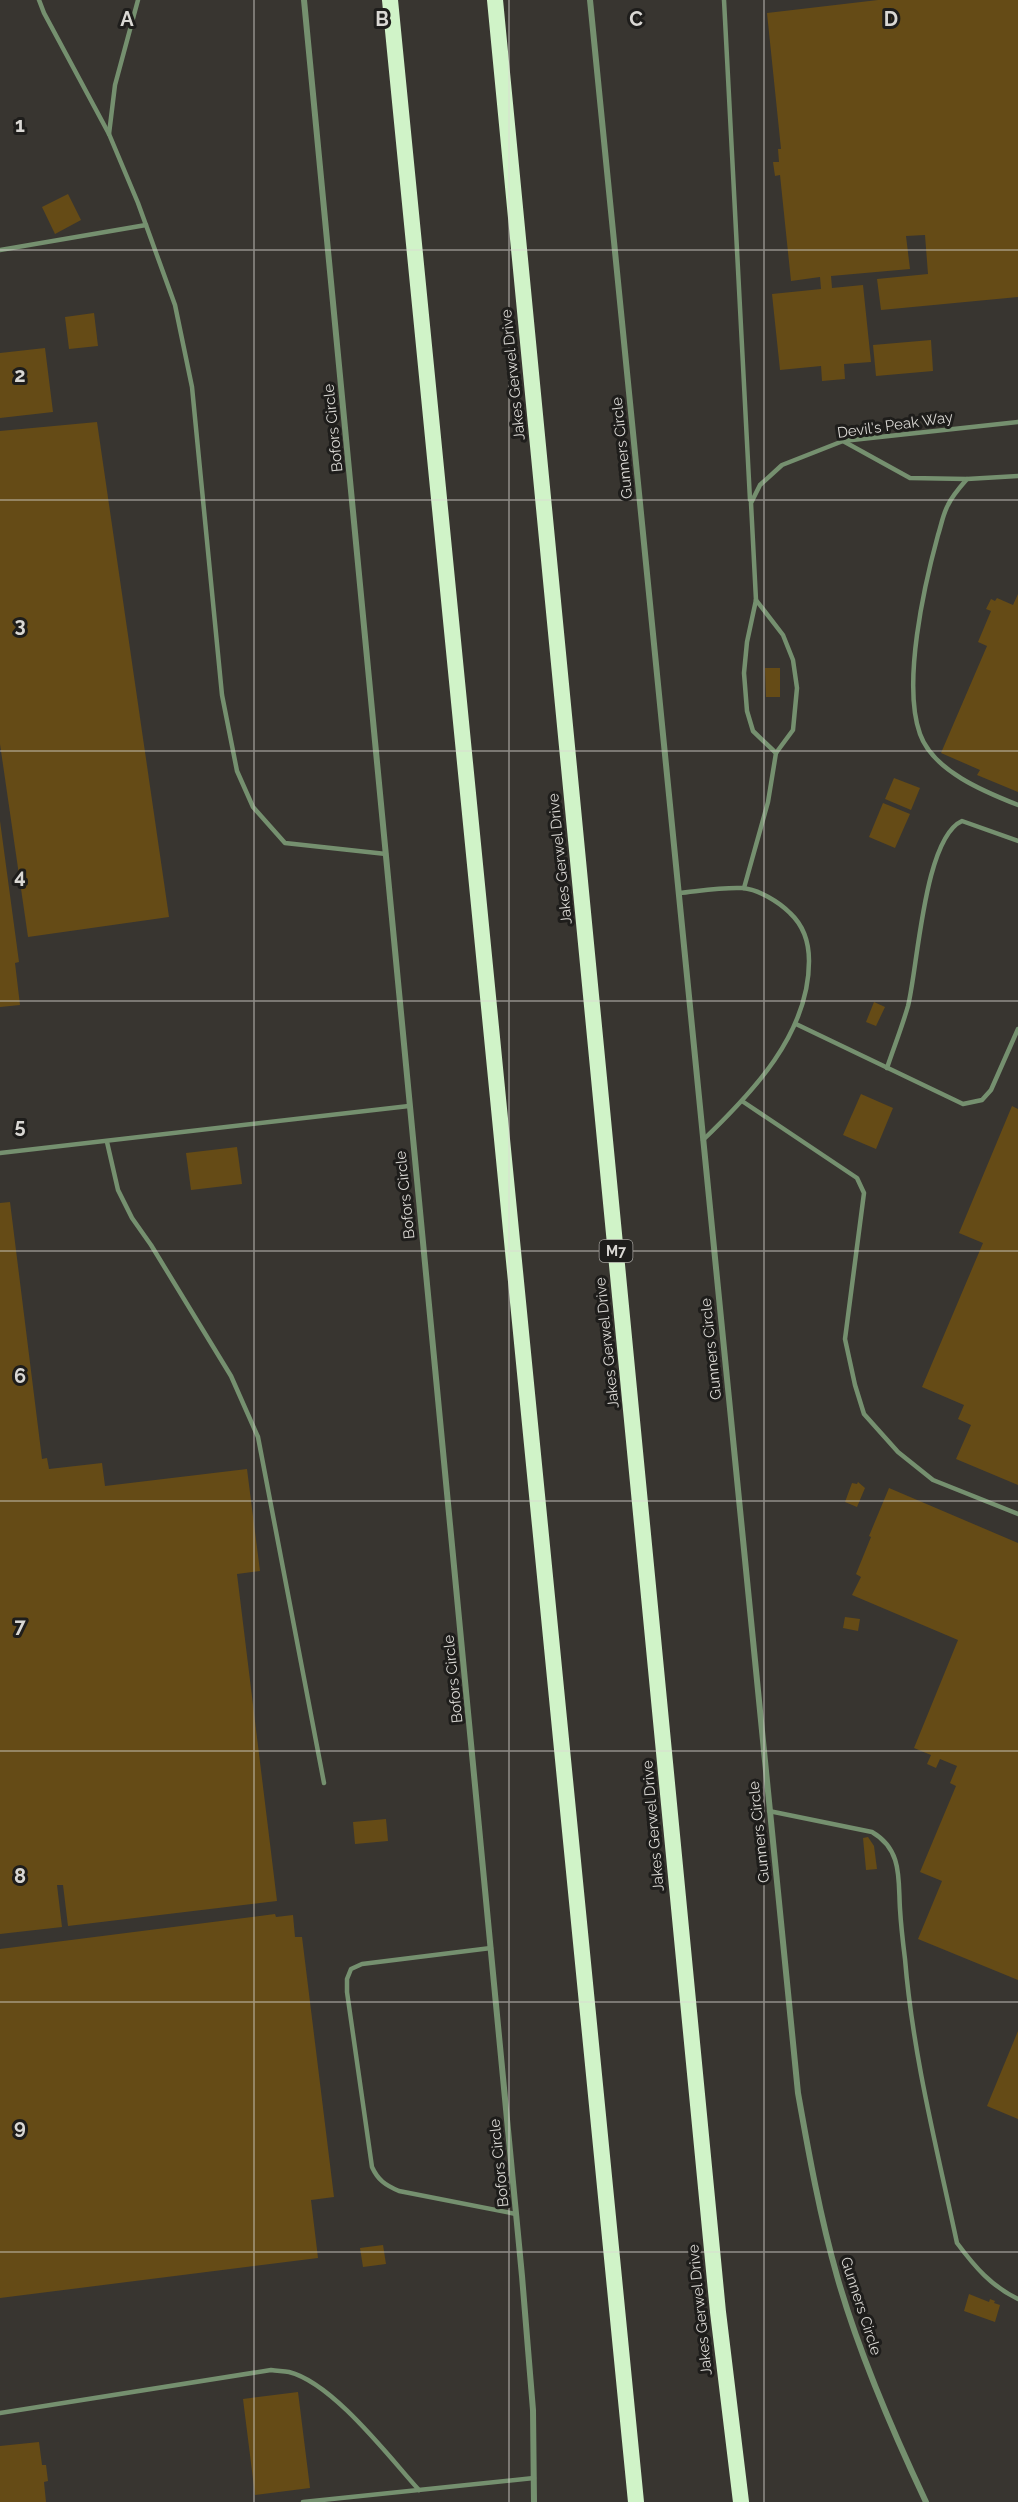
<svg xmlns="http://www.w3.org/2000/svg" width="1018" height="2502" viewBox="0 0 1018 2502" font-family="Raleway,sans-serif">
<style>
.building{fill:#654b16}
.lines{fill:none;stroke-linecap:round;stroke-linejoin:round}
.service{stroke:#75906f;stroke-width:4.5}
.minor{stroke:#75906f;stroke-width:6}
.trunk{stroke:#d0f3c8;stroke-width:16}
.grid{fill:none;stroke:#dad8d4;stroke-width:1.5;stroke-opacity:0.55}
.labels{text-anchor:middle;stroke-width:6;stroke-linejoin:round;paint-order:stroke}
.shield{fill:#1e1d1b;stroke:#a2a09c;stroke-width:1.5}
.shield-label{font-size:14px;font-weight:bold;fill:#dad8d4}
.street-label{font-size:15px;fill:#dad8d4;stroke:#1e1d1b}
.grid-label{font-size:20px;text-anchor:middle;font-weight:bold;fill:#dad8d4;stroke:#1e1d1b;stroke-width:6;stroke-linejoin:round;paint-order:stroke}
</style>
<rect width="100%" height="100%" fill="#383530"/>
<g class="building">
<polygon points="878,0 1018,0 1018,297 881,310 877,279 928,274 925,235 906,236 910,269 831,276 832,288 863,285 871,362 844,364 845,379 822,381 821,366 780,370 772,294 821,289 820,277 791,281 780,175 775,176 773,162 779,162 778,149 781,149 767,13"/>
<polygon points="68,194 81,220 55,234 42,207"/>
<polygon points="94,313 98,346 69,349 65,317"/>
<polygon points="931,340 933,371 876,376 873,345"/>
<polygon points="45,348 53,412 0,418 0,353"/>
<polygon points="97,422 169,917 28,937 0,744 0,431"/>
<polygon points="1018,594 1018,792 977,775 980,770 941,753 987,646 978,642 991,611 986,609 991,599 995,601 997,598 1013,605"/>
<polygon points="765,668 780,668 780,697 766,697"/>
<polygon points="894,778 920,788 911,810 885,799"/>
<polygon points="883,803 910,814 895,848 869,837"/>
<polygon points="0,821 19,962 15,963 20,1005 0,1007"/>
<polygon points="874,1002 885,1007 876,1026 866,1022"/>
<polygon points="861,1094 893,1108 876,1149 843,1135"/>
<polygon points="1012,1106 1018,1109 1018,1485 956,1459 971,1425 958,1419 964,1405 922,1387 983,1243 959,1233"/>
<polygon points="237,1147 242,1184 191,1190 186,1153"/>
<polygon points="10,1202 42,1459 47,1458 49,1469 102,1463 105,1486 247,1469 260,1571 237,1574 277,1901 68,1926 63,1885 57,1885 62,1927 0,1934 0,1203"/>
<polygon points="858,1482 865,1488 857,1507 845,1502 852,1483 857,1484"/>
<polygon points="889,1488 1018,1543 1018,1980 918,1939 942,1881 920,1872 956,1786 950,1783 957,1766 940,1759 936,1768 927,1764 931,1755 914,1748 958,1640 852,1595 861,1577 856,1574 871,1537 869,1536"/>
<polygon points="845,1617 860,1619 858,1631 843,1628"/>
<polygon points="386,1819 388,1841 355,1844 353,1822"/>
<polygon points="868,1837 874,1846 877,1869 866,1870 863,1838"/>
<polygon points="275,1914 276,1917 293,1915 295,1937 302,1937 334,2197 311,2200 318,2258 0,2298 0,1949"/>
<polygon points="1018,2031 1018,2119 987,2106"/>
<polygon points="383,2245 386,2264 363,2267 360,2248"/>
<polygon points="969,2294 989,2302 990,2299 995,2301 994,2303 1000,2305 995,2322 964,2311"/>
<polygon points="298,2392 310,2488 255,2495 243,2399"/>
<polygon points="39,2442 42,2465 46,2465 48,2481 44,2482 46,2502 0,2502 0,2446"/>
</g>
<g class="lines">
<g class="service">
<polyline points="39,0 44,13 109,134 138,203 175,305 192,387 222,695 237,771 253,807 285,843 386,854"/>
<polyline points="724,0 750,500"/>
<polyline points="109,134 115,85 138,0"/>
<polyline points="0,250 146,225"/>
<path d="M843 441 910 478 967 479C960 487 952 496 948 505 943 514 941 526 938 535 924 586 902 684 920 734 933 771 985 792 1018 805"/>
<polyline points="967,479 1018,476"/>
<polyline points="776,753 753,731 747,711 744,673 747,642 756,600 751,503 760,485 782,465 843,441 1018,422"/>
<polyline points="744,888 768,802 776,753 793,730 797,688 793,660 783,635 756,600"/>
<path d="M679 893C699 891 722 887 742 888 758 889 779 902 790 913 804 926 809 942 809 961 809 1034 752 1093 703 1140"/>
<polyline points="796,1024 963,1104 982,1100 991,1090 1018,1029"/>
<path d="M887 1068C894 1047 902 1027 908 1006 918 966 924 838 962 821L1018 841"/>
<polyline points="742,1101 857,1178 864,1193 845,1339 855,1385 864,1414 898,1452 933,1480 1018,1514"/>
<polyline points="107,1142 118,1190 132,1218 151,1245 231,1376 258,1437 324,1783"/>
<polyline points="0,1153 409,1106"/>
<path d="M769 1811 872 1832C903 1850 898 1880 900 1909 901 1926 903 1943 905 1959 913 2056 937 2149 957 2243 975 2267 991 2286 1018 2299"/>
<path d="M491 1948 362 1964 351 1969 347 1979V1992L372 2167C378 2180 385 2185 399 2191L516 2214"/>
<path d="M0 2413 271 2370C277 2371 283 2371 289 2372 333 2383 389 2457 419 2490"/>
<polyline points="303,2502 534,2478"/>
</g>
<g class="minor">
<polyline points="304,0 522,2276 533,2410 534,2502"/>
<path d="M590 0 798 2093C809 2155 820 2216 837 2276 859 2354 892 2430 926 2502"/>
</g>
<g class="trunk">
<polyline points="390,0 636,2502"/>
<polyline points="495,0 718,2312 741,2502"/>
</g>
</g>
<path class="grid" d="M254 0V2502M509 0V2502M764 0V2502M0 250H1018M0 500H1018M0 751H1018M0 1001H1018M0 1251H1018M0 1501H1018M0 1751H1018M0 2002H1018M0 2252H1018"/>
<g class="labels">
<rect class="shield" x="599.5" y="1240" width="33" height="22" rx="4.5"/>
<g class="shield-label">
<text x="616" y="1256">M7</text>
</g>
<g class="street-label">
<text transform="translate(513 375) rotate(-96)" y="5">Jakes Gerwel Drive</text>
<text transform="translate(895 425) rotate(-8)" y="5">Devil's Peak Way</text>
<text transform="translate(333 428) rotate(-96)" y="5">Bofors Circle</text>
<text transform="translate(622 448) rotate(-96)" y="5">Gunners Circle</text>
<text transform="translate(560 859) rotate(-96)" y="5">Jakes Gerwel Drive</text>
<text transform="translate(405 1195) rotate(-96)" y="5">Bofors Circle</text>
<text transform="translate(607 1343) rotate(-96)" y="5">Jakes Gerwel Drive</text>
<text transform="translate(711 1349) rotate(-96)" y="5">Gunners Circle</text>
<text transform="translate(453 1679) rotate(-96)" y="5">Bofors Circle</text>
<text transform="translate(653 1826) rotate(-95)" y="5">Jakes Gerwel Drive</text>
<text transform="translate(759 1832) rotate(-96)" y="5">Gunners Circle</text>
<text transform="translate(499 2163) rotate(-96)" y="5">Bofors Circle</text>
<text transform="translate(861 2306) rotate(72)" y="5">Gunners Circle</text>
<text transform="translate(700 2310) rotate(-96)" y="5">Jakes Gerwel Drive</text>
</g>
</g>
<g class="grid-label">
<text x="127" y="26">A</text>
<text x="382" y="26">B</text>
<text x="636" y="26">C</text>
<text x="891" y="26">D</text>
<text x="20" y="132">1</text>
<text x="20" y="382">2</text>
<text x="20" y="632">3</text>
<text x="20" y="883">4</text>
<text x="20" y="1133">5</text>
<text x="20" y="1383">6</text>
<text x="20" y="1633">7</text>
<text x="20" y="1883">8</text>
<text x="20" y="2134">9</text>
</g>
</svg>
